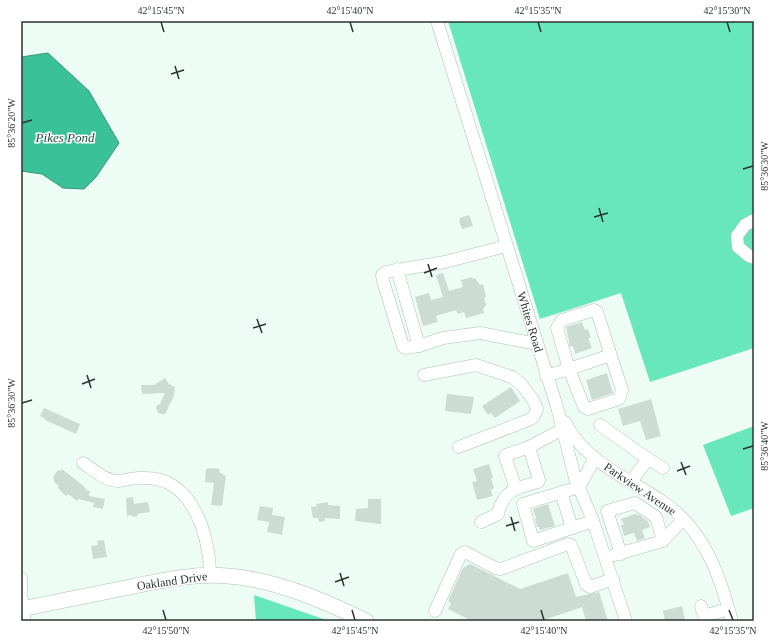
<svg xmlns="http://www.w3.org/2000/svg" width="775" height="642" viewBox="0 0 775 642" font-family="Georgia,serif">
<style>
.green{fill:#68e7bc}
.water{fill:#3bc198;stroke:#379779}
.building{fill:#ccdcd5}
.lines{fill:none;stroke-linecap:round;stroke-linejoin:round}
.minor-casing{stroke:#aebeb7;stroke-width:13}
.major-casing{stroke:#aebeb7;stroke-width:16}
.minor{stroke:#fff;stroke-width:12}
.major{stroke:#fff;stroke-width:15}
.ticks{fill:none;stroke:#2d3431;stroke-width:1.5}
.labels{text-anchor:middle;stroke-width:3;stroke-linejoin:round;paint-order:stroke}
.street-label{font-size:12px;fill:#2d3431;stroke:#fff}
.water-label{font-size:13px;font-style:italic;fill:#1b503f;stroke:#fff}
.neatline{fill:none;stroke:#2d3431;stroke-width:1.5}
.ticks-label{font-size:10px;text-anchor:middle;fill:#2d3431}
</style>
<rect width="100%" height="100%" fill="#edfdf6"/>
<g class="green">
<polygon points="448,21 754,21 754,348 650,382 621,293 540,319"/>
<polygon points="754,426 754,508 731,516 703,445"/>
<polygon points="254,595 329,621 256,621"/>
</g>
<polygon class="water" points="48,53 89,91 119,143 96,177 84,189 63,188 42,174 21,171 21,57"/>
<g class="building">
<polygon points="469,215 473,226 462,229 459,221 460,220 460,218"/>
<polygon points="443,273 449,291 463,287 461,280 472,277 473,279 475,278 480,285 483,284 486,297 484,298 486,305 483,309 484,313 466,318 464,312 458,314 456,310 436,316 438,322 423,326 415,297 429,293 431,300 443,297 436,275"/>
<polygon points="582,322 585,330 588,329 591,338 588,338 592,348 575,354 573,346 570,347 566,327"/>
<polygon points="607,373 613,393 592,400 586,380"/>
<polygon points="165,378 169,384 175,387 174,396 165,414 161,414 158,413 156,408 157,405 160,404 165,393 142,394 141,385 154,385"/>
<polygon points="511,387 520,401 495,418 491,413 488,415 482,406"/>
<polygon points="447,394 474,397 471,414 445,411"/>
<polygon points="651,399 661,436 646,440 640,421 623,426 618,409"/>
<polygon points="44,408 80,424 76,434 45,420 45,419 40,416"/>
<polygon points="489,464 493,478 491,479 494,488 491,490 493,496 477,500 472,482 477,481 473,469"/>
<polygon points="211,468 220,469 219,472 226,476 222,506 211,505 214,483 205,482 206,469"/>
<polygon points="62,469 85,487 86,490 90,491 89,496 105,499 103,509 93,507 94,503 78,499 77,501 68,494 66,496 58,488 59,486 54,482 54,478 53,477 58,470 60,471"/>
<polygon points="133,497 134,504 148,502 150,512 137,514 138,516 132,517 131,515 127,516 126,498"/>
<polygon points="368,499 381,499 381,524 355,521 356,509 368,508"/>
<polygon points="328,502 328,505 340,506 340,519 325,518 325,521 319,522 318,518 313,518 311,507 317,506 316,504"/>
<polygon points="548,504 555,526 540,530 539,527 537,527 535,519 536,518 533,509"/>
<polygon points="260,506 273,508 272,515 285,517 282,535 267,532 269,522 257,520"/>
<polygon points="635,514 640,515 643,518 648,521 650,527 642,530 645,538 637,541 634,533 624,536 621,525 624,525 621,519"/>
<polygon points="104,540 107,557 93,559 91,546 98,545 97,541"/>
<polygon points="470,564 520,589 568,573 576,597 599,592 608,621 586,621 582,607 547,619 546,621 472,621 448,609 451,603 448,601 463,568"/>
<polygon points="682,606 685,619 678,621 665,621 663,611"/>
</g>
<g class="lines">
<g class="minor-casing">
<g id="minor">
<polyline points="437,21 557,407 575,478 593,521 626,621"/>
<polyline points="754,220 745,225 737,236 738,247 749,256 754,258"/>
<polyline points="506,246 445,262 386,272 382,275 383,281 403,346 405,348 419,346 443,338 480,333 537,344"/>
<polyline points="397,269 419,346"/>
<polyline points="424,375 476,365 512,377 522,385 533,400 537,409 534,416 531,419 459,447"/>
<polyline points="546,376 569,369 557,328 562,320 594,310 597,312 622,390 619,399 588,409 584,407 569,369 611,355"/>
<path d="M565 422C568 427 571 433 575 438 598 468 635 482 666 504 705 532 720 576 732 621"/>
<polyline points="600,425 648,459 631,481"/>
<polyline points="648,459 663,468"/>
<path d="M83 463C94 470 105 481 118 481 128 480 137 477 146 478 193 478 210 537 210 575"/>
<polyline points="516,489 505,456 506,455 529,447 563,429"/>
<polyline points="561,492 572,528"/>
<polyline points="593,521 533,541 523,504 579,487 595,458"/>
<path d="M481 522 498 514C503 490 517 488 538 482L539 480 529 447"/>
<polyline points="621,554 607,511 635,503 656,517 663,541"/>
<polyline points="614,555 663,541 683,519"/>
<polyline points="21,578 22,609 25,621"/>
<polyline points="701,606 704,616 728,609"/>
<polyline points="435,611 461,554 465,552 495,568 501,569 568,544 571,545 586,584 590,587 613,579"/>
</g>
</g>
<g class="major-casing">
<path id="major" d="M21 609C56 602 91 595 125 588 159 581 193 573 228 576 277 580 322 600 366 621"/>
</g>
<use href="#minor" class="minor"/>
<use href="#major" class="major"/>
</g>
<path class="ticks" d="M161 22 164 32M350 22 353 32M538 22 541 32M727 22 730 32M175 66 179 79M171 74 184 70M22 123 32 120M743 169 753 166M599 208 603 222M594 217 608 213M428 264 432 277M424 273 437 268M257 319 262 333M253 328 266 324M87 375 91 388M82 384 95 379M22 403 32 400M743 449 753 446M681 462 686 475M677 471 690 466M511 517 515 531M506 526 519 522M340 573 344 586M335 582 349 577M163 610 166 620M352 610 355 620M541 610 544 620M729 610 733 620"/>
<g class="labels">
<g class="street-label">
<text transform="translate(530 322) rotate(73)" y="4">Whites Road</text>
<text transform="translate(640 489) rotate(34)" y="4">Parkview Avenue</text>
<text transform="translate(172 581) rotate(-8)" y="4">Oakland Drive</text>
</g>
<g class="water-label">
<text x="65" y="142">Pikes Pond</text>
</g>
</g>
<rect width="775" height="642" fill="none" stroke="#ffffff" stroke-width="44"/>
<rect x="22" y="22" width="731" height="598" class="neatline"/>
<g class="ticks-label">
<text x="161" y="14">42°15'45"N</text>
<text x="350" y="14">42°15'40"N</text>
<text x="538" y="14">42°15'35"N</text>
<text x="727" y="14">42°15'30"N</text>
<text transform="translate(11 123) rotate(-90)" y="4">85°36'20"W</text>
<text transform="translate(764 166) rotate(-90)" y="4">85°36'30"W</text>
<text transform="translate(11 403) rotate(-90)" y="4">85°36'30"W</text>
<text transform="translate(764 446) rotate(-90)" y="4">85°36'40"W</text>
<text x="166" y="634">42°15'50"N</text>
<text x="355" y="634">42°15'45"N</text>
<text x="544" y="634">42°15'40"N</text>
<text x="733" y="634">42°15'35"N</text>
</g>
</svg>
